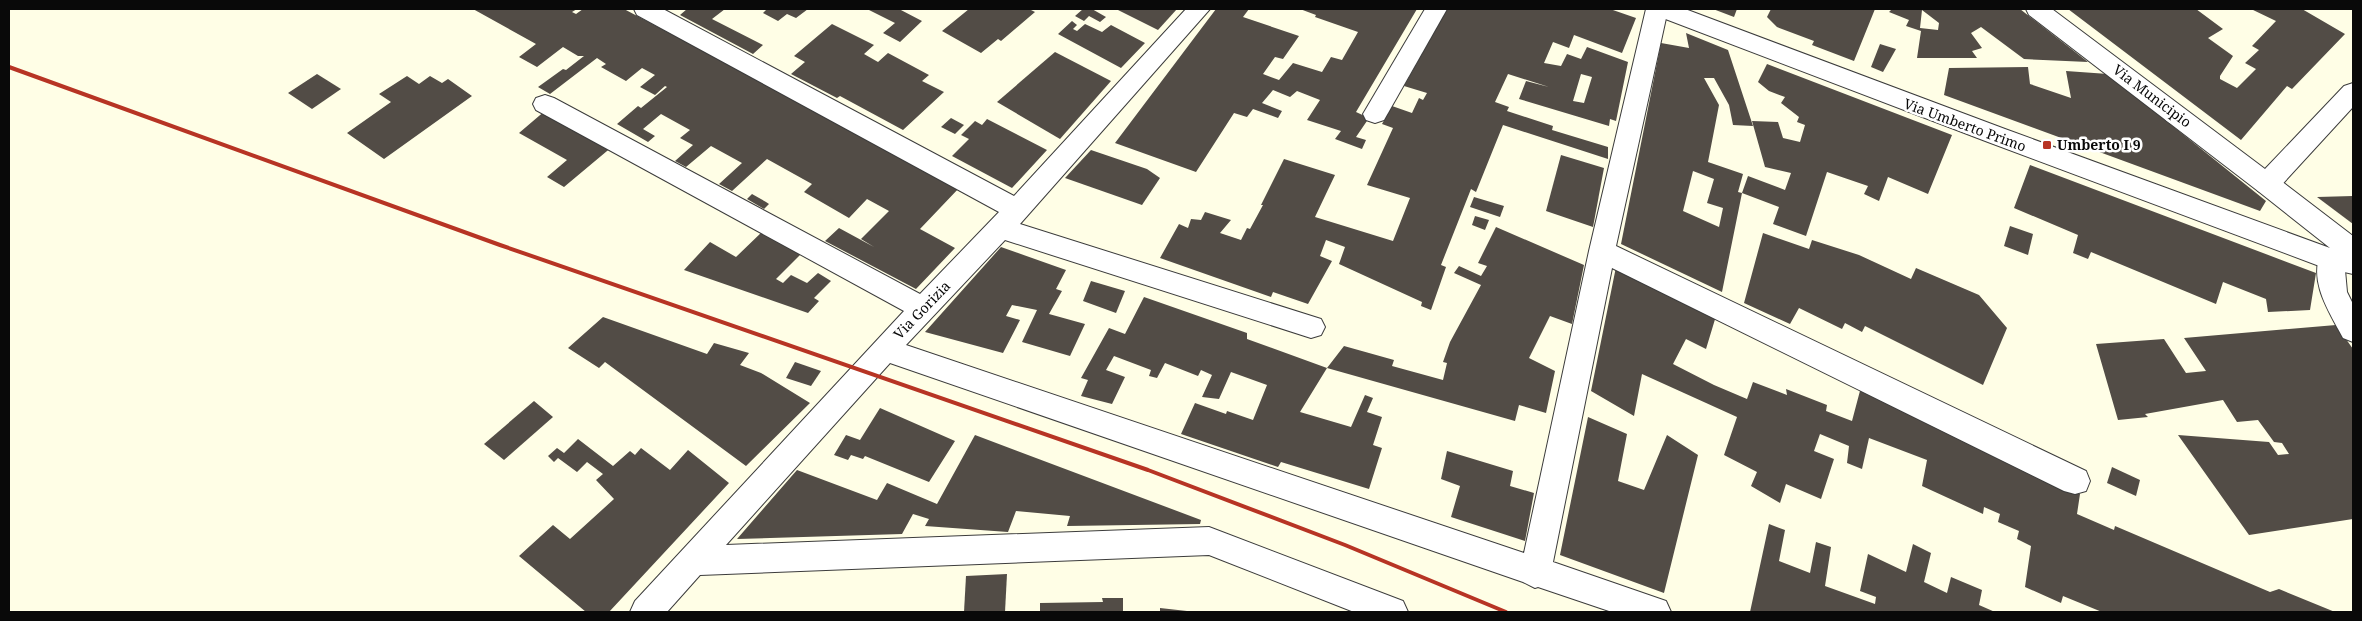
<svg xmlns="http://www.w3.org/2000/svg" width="2362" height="621" viewBox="0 0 2362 621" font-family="'Noto Serif',serif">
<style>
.building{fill:#524c46;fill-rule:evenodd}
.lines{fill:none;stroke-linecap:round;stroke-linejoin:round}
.minor-casing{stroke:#3c3c3c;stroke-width:2}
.tertiary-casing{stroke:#3c3c3c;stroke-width:2}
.minor{fill:#fff;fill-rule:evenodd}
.tertiary{fill:#fff;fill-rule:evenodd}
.rail{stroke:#b73424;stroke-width:4}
.poi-dot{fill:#b73424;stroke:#fff;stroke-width:2}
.labels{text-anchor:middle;stroke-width:5;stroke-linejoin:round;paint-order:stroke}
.street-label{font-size:14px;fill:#090909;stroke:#fff}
.poi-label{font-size:14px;font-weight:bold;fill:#090909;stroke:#fff;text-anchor:start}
</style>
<rect width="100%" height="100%" fill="#fffee6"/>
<g class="building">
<polygon points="473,9 577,9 572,12 576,14 583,9 624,9 960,187 920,229 955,248 916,289 825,241 839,228 874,247 861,239 889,211 867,199 849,218 804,192 812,184 767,159 732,191 719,184 742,163 711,146 686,167 675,161 693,145 680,138 690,130 661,114 643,129 655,136 648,142 617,124 638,106 641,108 667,87 665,86 655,95 640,87 655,75 642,68 626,81 601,67 606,64 597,58 550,94 538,87 563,69 566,70 584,56 578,56 563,47 537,67 519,57 536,44"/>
<polygon points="687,9 725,9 712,19 763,45 753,54 680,15"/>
<polygon points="767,9 808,9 796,18 787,14 778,21 763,13"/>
<polygon points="867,9 899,9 922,21 900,42 883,33 895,23"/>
<polygon points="969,9 1033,9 1031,10 1035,12 1001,41 998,39 981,53 942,31"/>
<polygon points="1083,9 1092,9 1106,17 1100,22 1089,16 1084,21 1075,16"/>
<polygon points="1116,9 1177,9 1158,30"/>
<polygon points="1216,9 1249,9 1243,17 1299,36 1283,59 1275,57 1263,74 1279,80 1293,63 1322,72 1331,57 1342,60 1358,32 1315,17 1316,15 1300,9 1417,9 1356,112 1369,118 1356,137 1366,140 1362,149 1335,139 1341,131 1307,120 1320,100 1297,91 1290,97 1273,90 1262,103 1282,111 1278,118 1253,109 1247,117 1234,113 1196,172 1115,143"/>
<path d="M1447 9H1610L1636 18 1622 53 1574 35 1569 48 1553 42 1544 63 1561 66 1567 54 1581 59 1587 47 1628 62 1616 121 1610 119 1609 126 1519 99 1526 81 1549 87 1508 74 1495 102 1509 107 1507 111 1553 126 1552 130 1608 147V159L1503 125 1476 192 1471 189 1441 265 1446 267 1431 310 1421 306 1422 302 1339 264 1345 247 1326 240 1320 256 1332 261 1308 304 1273 292 1271 297 1160 258 1179 224 1188 228 1191 219 1201 220 1205 212 1231 220 1220 233 1241 240 1247 228 1250 229 1263 205H1261L1284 159 1335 175 1315 217 1393 241 1410 198 1367 185 1393 128 1382 124 1392 106 1412 113 1419 98 1423 100 1427 93 1404 86ZM1581 74 1592 77 1584 103 1573 101Z"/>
<polygon points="1713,9 1737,9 1734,17"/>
<polygon points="1771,9 1875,9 1854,61 1812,45 1814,41 1777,27 1767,17"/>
<path d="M1892 9H2020L2088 62 2024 59 1981 27 1971 33 1982 48 1972 51 1977 58H1917L1921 31 1906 26 1909 20 1889 12ZM1922 10 1939 23 1938 30 1920 28Z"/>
<polygon points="2068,9 2196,9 2223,29 2208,38 2233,56 2220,76 2220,79 2237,88 2256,69 2245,63 2259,50 2252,46 2276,21 2251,9 2302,9 2345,34 2292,89 2287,86 2241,140"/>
<polygon points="1072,21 1077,25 1073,29 1077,31 1085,24 1102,32 1111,25 1145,43 1121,68 1058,34"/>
<polygon points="832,24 874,45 864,54 878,62 888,53 929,75 922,81 944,92 903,130 840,96 837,98 791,74 805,62 794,56"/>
<path d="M1686 33 1728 50 1753 126 1733 125 1729 105 1714 78H1704L1719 105 1708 162 1743 174 1738 192 1742 193 1722 292 1621 244 1661 43 1689 48ZM1693 171 1714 179 1707 203 1723 208 1719 227 1683 211Z"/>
<polygon points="1880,44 1896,49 1883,72 1871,67"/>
<polygon points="1055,52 1111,81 1060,139 997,102"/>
<polygon points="1767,64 1952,135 1928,194 1888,177 1879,201 1864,194 1868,186 1827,172 1806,236 1773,224 1779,207 1742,193 1748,176 1785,190 1791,173 1765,167 1752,121 1778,122 1783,138 1800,142 1805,125 1797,122 1799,117 1781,103 1785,97 1769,91 1758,82"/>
<polygon points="2028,67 2030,84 2071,98 2066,71 2108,74 2266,201 2260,211 1944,95 1949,68"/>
<polygon points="317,74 341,89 312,109 288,93"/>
<polygon points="407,76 419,84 430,76 442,83 448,79 472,96 384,159 347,133 391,102 379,94"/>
<polygon points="546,110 613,146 564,187 547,177 567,160 519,133"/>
<polygon points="951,118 964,125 955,134 941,127"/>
<polygon points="987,119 1047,150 1012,188 952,156 969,139 961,135 975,121 982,125"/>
<polygon points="1091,150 1147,169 1160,178 1142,205 1065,178"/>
<polygon points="1561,155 1604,168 1593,227 1546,211"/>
<polygon points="2030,165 2316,273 2310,310 2268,312 2266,299 2223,282 2216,304 2091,252 2088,259 2073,253 2078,235 2014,208"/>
<polygon points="752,194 766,202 769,204 764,209 747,199"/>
<polygon points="2353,196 2353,224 2317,197"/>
<polygon points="1474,197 1504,206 1500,217 1470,207"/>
<polygon points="1475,216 1489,220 1485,230 1472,225"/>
<polygon points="2010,226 2033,234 2028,255 2004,246"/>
<polygon points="1496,227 1584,265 1572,324 1550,316 1529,358 1555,371 1546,413 1519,405 1515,421 1327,368 1344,346 1394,360 1392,366 1443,380 1447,363 1443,362 1450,342 1481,285 1454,273 1459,266 1481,276 1487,266 1478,263"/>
<polygon points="766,228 806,249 776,279 783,283 791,275 807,283 818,273 831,281 814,298 819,301 808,313 684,270 710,242 736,257"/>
<polygon points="1763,233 1809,249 1812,240 1859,255 1911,279 1916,268 1979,295 2007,328 1983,385 1865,326 1862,332 1845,323 1842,329 1799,308 1790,324 1744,303"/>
<polygon points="1001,247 1066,270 1056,289 1062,291 1049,314 1085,324 1070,356 1022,342 1037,310 1012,305 1006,316 1020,320 1003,353 925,332"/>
<polygon points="1616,267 1716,316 1706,349 1686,339 1673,364 1714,385 1747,399 1753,382 1787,395 1786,389 1827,405 1826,411 1852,421 1861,387 2080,494 2077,514 2114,530 2115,526 2270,592 2279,589 2335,612 2102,612 2063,596 2061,603 2025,587 2031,546 2017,539 2019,531 1998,522 2000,514 1984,507 1983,514 1922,486 1927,460 1869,438 1862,469 1847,463 1849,446 1820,434 1814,451 1834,459 1821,499 1786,484 1780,503 1751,486 1757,472 1724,455 1737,417 1642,374 1634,416 1591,391"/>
<polygon points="1091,281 1125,291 1116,313 1083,301"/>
<polygon points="1144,297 1247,333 1247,339 1327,368 1300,412 1351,427 1365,395 1373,398 1367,412 1382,417 1373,445 1382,448 1369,489 1281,462 1278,467 1181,434 1195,403 1226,414 1227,411 1253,420 1267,385 1231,372 1219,399 1202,397 1212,375 1201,370 1198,376 1165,363 1157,378 1149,376 1151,370 1114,356 1106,370 1125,377 1112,404 1081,396 1088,380 1081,378 1109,328 1125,334"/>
<polygon points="603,317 707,354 714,343 749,353 740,365 761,373 810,403 746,466 605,362 599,368 568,348"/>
<polygon points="2336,325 2353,349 2353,519 2249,535 2178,435 2269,442 2278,455 2289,454 2282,443 2274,442 2258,420 2237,422 2223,400 2145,414 2148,417 2118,420 2096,344 2164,339 2186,373 2206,371 2184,338"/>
<polygon points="795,362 821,371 811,386 786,378"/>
<polygon points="534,401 553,417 504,460 484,444"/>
<polygon points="880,408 955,441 929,482 865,456 863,459 851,455 848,460 834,455 846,435 860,440"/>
<polygon points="1588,417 1627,434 1618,481 1644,490 1667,435 1698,455 1664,593 1560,555"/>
<polygon points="975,435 1201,520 1200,524 1067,526 1070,516 1016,511 1008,532 925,526 929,519 913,514 902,534 737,539 797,470 877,500 887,483 937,504"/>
<polygon points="578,439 613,466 630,451 635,455 641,448 670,470 688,450 729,483 609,612 586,612 519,556 553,525 570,539 614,499 596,480 603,474 587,462 577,472 558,458 554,462 548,456 557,448 564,453"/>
<polygon points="1447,451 1513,471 1510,486 1534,493 1525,541 1451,517 1460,486 1441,479"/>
<polygon points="2112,467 2140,480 2136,496 2107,483"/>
<polygon points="1769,524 1785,530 1779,561 1810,573 1816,542 1831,547 1825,586 1875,604 1876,597 1860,591 1868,554 1906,572 1913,544 1931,553 1924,582 1947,593 1951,577 1982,590 1979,605 1995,612 1750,612"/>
<polygon points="1007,574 1005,612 964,612 966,576"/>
<polygon points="1102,598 1123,598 1123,612 1040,612 1040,603 1103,602"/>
<polygon points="1160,608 1187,611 1187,612 1160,612"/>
</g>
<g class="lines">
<g class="minor-casing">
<g id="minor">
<polygon points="634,9 663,9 1014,196 1186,9 1210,9 1020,224 1321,319 1325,327 1321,335 1311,338 1005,240 906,345 1524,553 1589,251 1646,9 1668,9 1616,246 2086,471 2090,481 2086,491 2075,494 2064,491 1612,268 1553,562 1666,601 1671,612 1612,612 1538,587 1535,588 1523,582 890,363 726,545 1209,527 1403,601 1408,612 1354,612 1209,555 700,575 667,612 630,612 635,601 904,311 536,110 533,104 536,98 545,95 554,98 920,294 999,212 637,15"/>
<polygon points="1425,9 1447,9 1384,120 1375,123 1366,120 1363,114"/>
<polygon points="2026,9 2052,9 2265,169 2344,86 2353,83 2353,107 2276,191 2267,194 2258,191 2029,15"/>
<path d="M2331 248 2340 251 2344 259 2347 292 2353 304V342L2343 338C2330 313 2307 280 2322 251Z"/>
</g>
</g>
<g class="tertiary-casing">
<polygon id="tertiary" points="1652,9 1685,9 2005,129 2330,248 2258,191 2254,184 2258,177 2267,174 2276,177 2353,236 2353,274 2322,267 1988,142 1655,15"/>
</g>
<use href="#minor" class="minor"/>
<use href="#tertiary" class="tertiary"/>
<polyline class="rail" points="9,67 500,245 1148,470 1345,545 1506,612"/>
</g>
<rect class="poi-dot" x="2042" y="140" width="10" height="10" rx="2.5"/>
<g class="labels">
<g class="street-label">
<text transform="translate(2152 96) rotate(37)" y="5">Via Municipio</text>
<text transform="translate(1965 125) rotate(20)" y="5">Via Umberto Primo</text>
<text transform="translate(922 310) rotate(-46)" y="5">Via Gorizia</text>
</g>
<g class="poi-label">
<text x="2057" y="150">Umberto I 9</text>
</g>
</g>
<rect width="2362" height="621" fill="none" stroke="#090909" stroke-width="20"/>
</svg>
